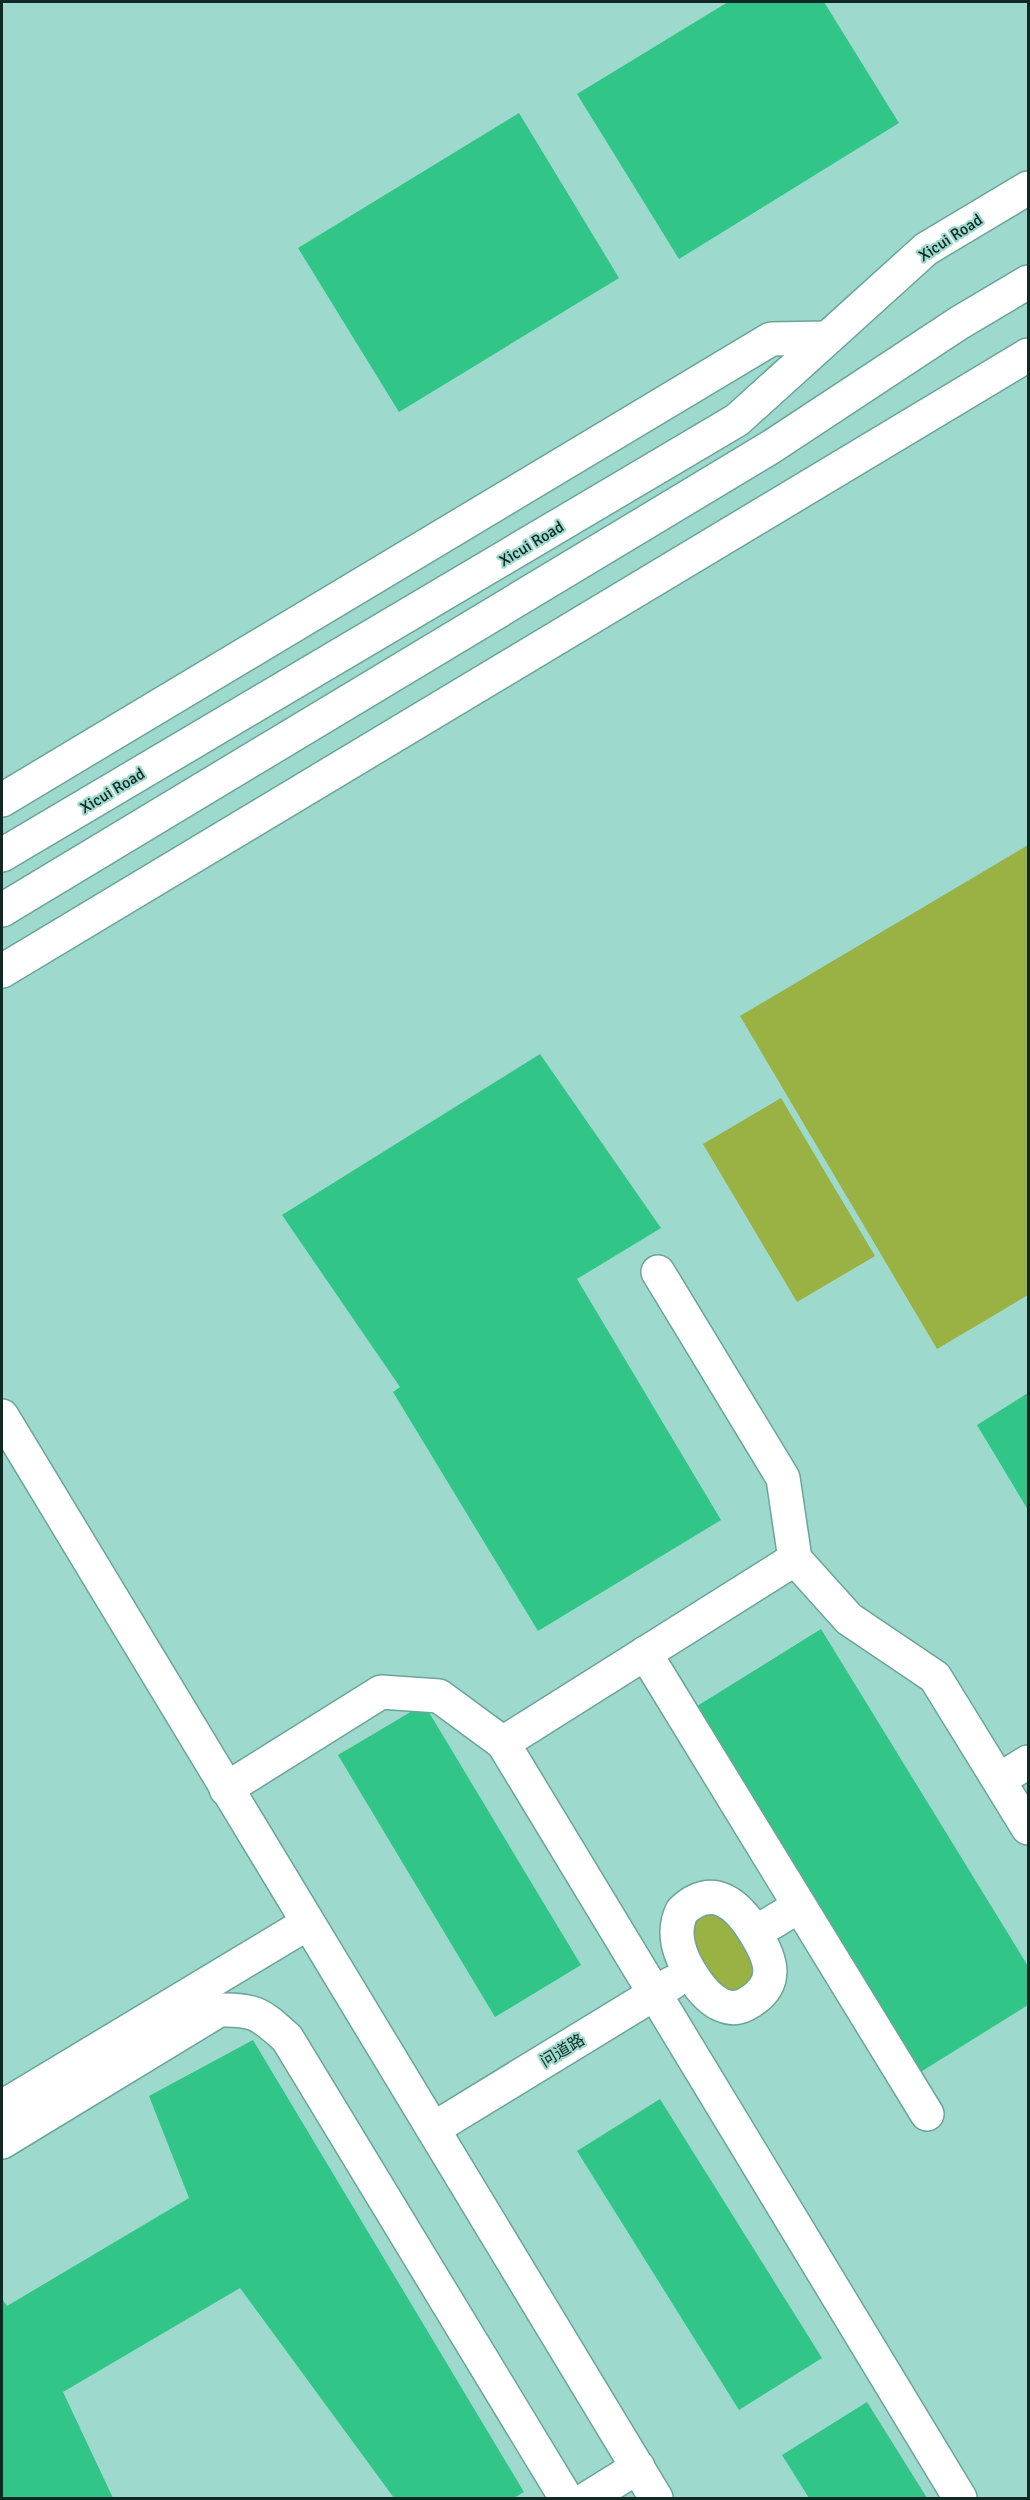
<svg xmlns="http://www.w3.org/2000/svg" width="1030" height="2500" viewBox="0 0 1030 2500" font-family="Signika,'Noto Sans SC',sans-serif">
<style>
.green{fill:#9ab143}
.building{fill:#31c688}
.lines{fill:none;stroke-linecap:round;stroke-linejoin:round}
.minor-casing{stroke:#6ba59a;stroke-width:36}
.tertiary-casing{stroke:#6ba59a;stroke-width:36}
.secondary-casing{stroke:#6ba59a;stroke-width:36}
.minor{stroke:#fff;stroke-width:33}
.tertiary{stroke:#fff;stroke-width:33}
.secondary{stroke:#fff;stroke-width:33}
.labels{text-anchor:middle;stroke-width:4.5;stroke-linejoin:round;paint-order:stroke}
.street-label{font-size:16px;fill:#112924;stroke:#9dd9cc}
</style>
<rect width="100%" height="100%" fill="#9dd9cc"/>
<g class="green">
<polygon points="1028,845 1028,1295 937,1349 740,1016"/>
<polygon points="781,1098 875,1256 797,1302 703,1144"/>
<polygon points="716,1901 765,1978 728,2004 680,1926"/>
</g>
<g class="building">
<polygon points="728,2 824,2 899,123 679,259 577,94"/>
<polygon points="519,113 619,278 399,412 298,248"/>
<polygon points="540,1054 661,1228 577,1279 721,1520 538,1631 393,1392 400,1387 282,1215"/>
<polygon points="1028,1393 1028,1510 977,1425"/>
<polygon points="821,1629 1028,1966 1028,2005 919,2073 694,1708"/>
<polygon points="424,1704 581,1965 495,2017 338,1755"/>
<polygon points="253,2040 524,2492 514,2498 394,2498 240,2288 63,2392 113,2498 2,2498 2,2299 7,2306 189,2198 149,2096"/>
<polygon points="660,2099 822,2358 739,2410 577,2151"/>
<polygon points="867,2402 927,2498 809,2498 782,2455"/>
</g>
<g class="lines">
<g class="minor-casing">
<g id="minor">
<polyline points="2,800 771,339 827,338"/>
<polyline points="2,971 1028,355"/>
<polyline points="658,1272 783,1478 795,1559 849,1619 935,1677 1028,1828"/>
<polyline points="2,1416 656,2498"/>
<polyline points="795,1559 503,1743 960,2498"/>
<polyline points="645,1653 927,2114"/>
<polyline points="999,1780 1028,1762"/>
<polyline points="226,1789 381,1692 439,1696 503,1743"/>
<path d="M755 1933C772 1960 780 1984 748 2003 740 2008 731 2009 722 2005 702 1997 682 1963 678 1943 676 1932 677 1921 682 1911 712 1882 738 1904 755 1933L799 1906"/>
<polyline points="433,2129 672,1983"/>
<path d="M2 2142 219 2010C255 2009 260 2014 287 2038L566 2498"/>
<polyline points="588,2498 638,2467"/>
</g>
</g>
<g class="tertiary-casing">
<polyline id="tertiary" points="2,2107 308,1923"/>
</g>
<g class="secondary-casing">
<g id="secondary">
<polyline points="2,855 737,420 926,249 1028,188"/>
<polyline points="2,910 771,447 959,323 1028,282"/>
</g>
</g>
<use href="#minor" class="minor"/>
<use href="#tertiary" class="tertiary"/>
<use href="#secondary" class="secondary"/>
</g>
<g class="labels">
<g class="street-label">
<text transform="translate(950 237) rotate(-33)" y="6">Xicui Road</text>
<text transform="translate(531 543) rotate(-31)" y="6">Xicui Road</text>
<text transform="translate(112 790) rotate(-31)" y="6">Xicui Road</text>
<text transform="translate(562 2050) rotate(-31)" y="6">问道路</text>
</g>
</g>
<rect width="1030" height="2500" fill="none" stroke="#112924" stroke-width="6"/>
</svg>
